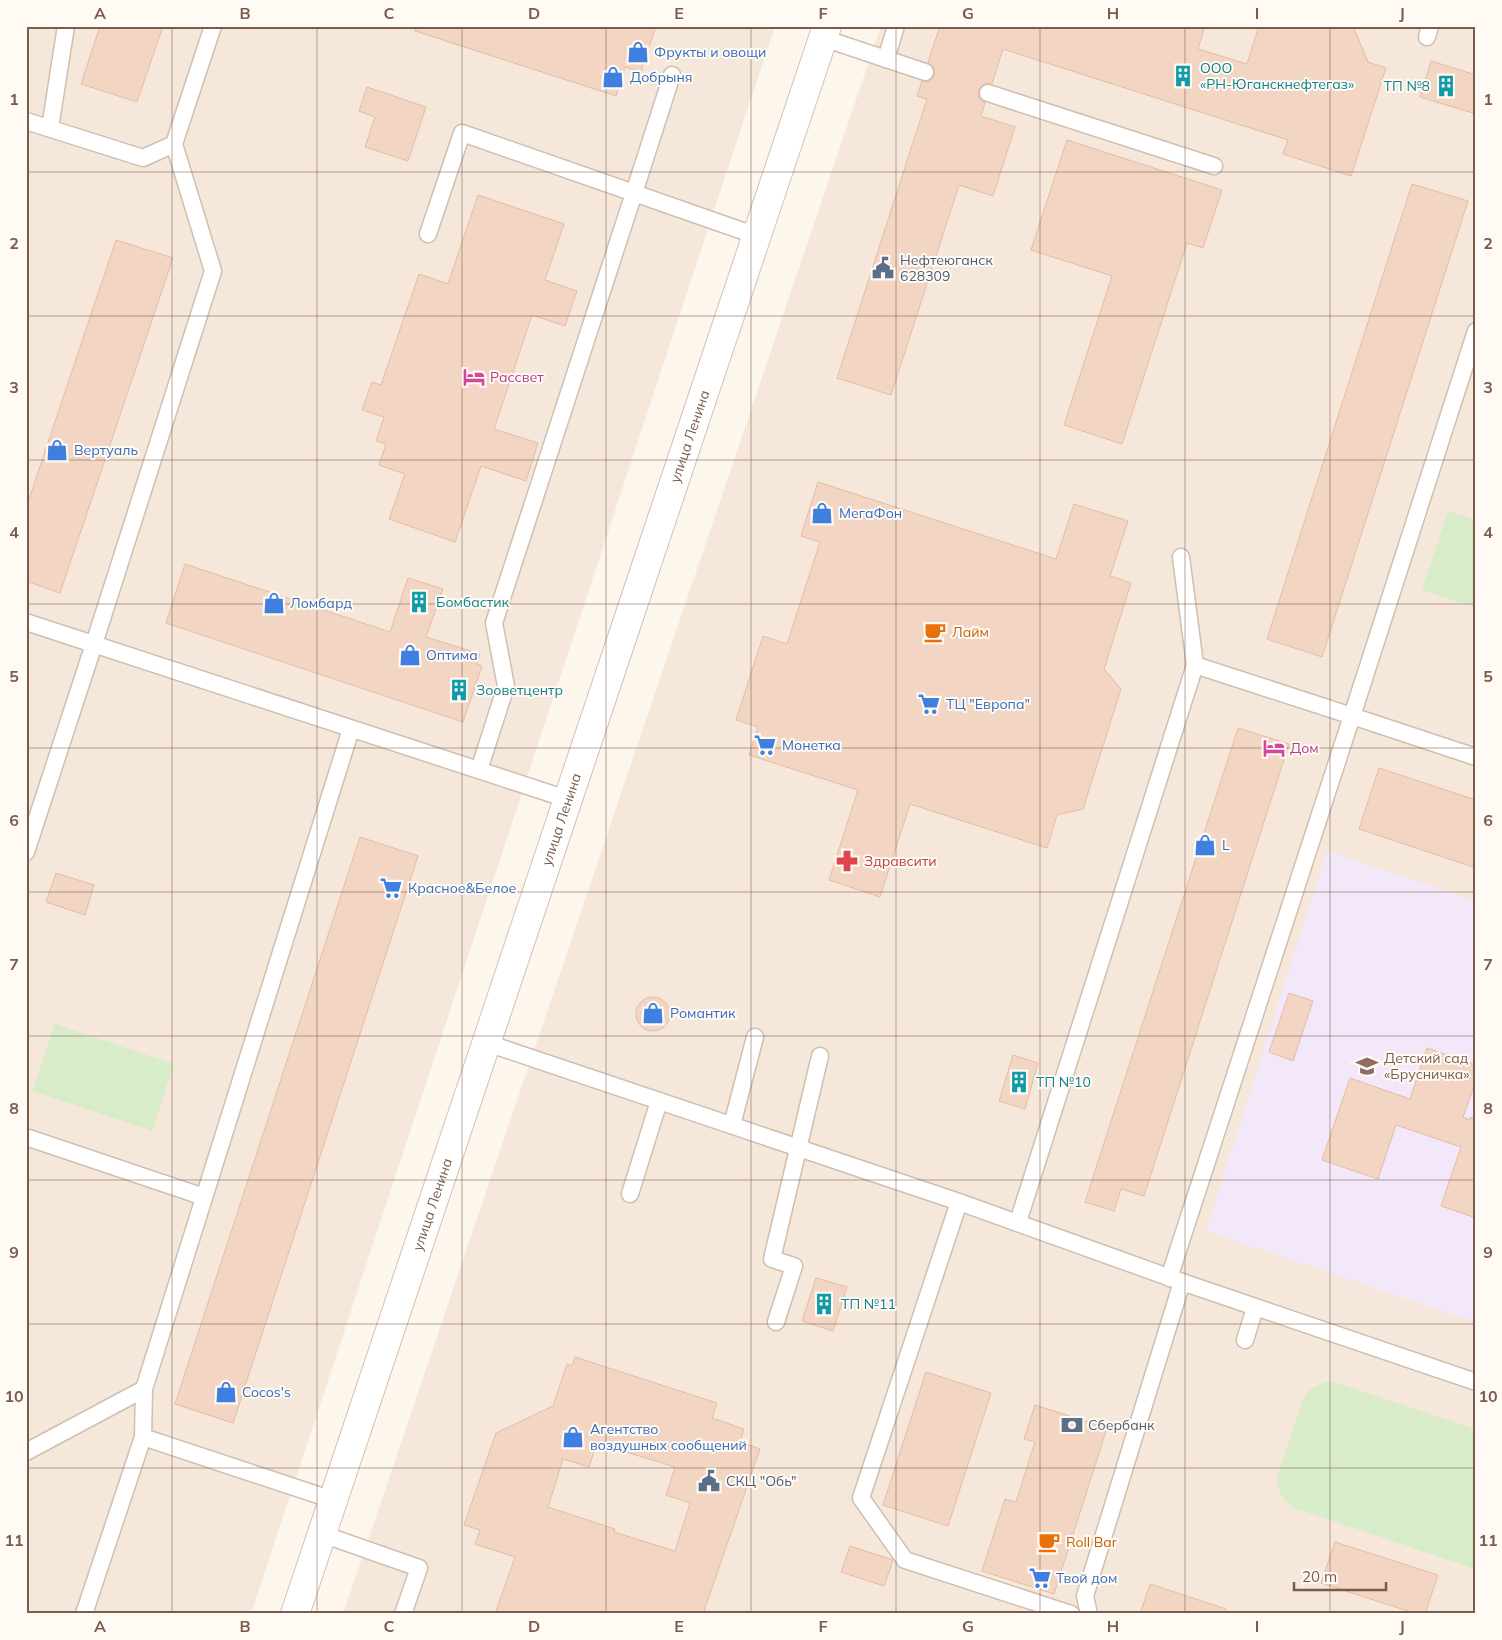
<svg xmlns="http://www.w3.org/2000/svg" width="1502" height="1640" viewBox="0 0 1502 1640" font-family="Mulish,sans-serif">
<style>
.residential{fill:#f5e8da}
.education{fill:#f3e8fa}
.green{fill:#d8ecc9}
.building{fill:#f3d5c3;stroke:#e6bba3;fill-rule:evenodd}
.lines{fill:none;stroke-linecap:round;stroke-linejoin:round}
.service-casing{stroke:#d1beb0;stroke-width:19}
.secondary-casing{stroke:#d6c0b0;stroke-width:30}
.service{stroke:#fff;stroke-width:16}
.secondary{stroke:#fff;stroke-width:28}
.grid{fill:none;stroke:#7a5c4d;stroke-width:1;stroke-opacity:0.55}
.labels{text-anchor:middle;stroke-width:4;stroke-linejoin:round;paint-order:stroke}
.shop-label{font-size:14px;fill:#366cbe;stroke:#fffaf3;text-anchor:start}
.culture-label{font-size:14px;fill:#0d838f;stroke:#fffaf3;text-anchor:start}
.service-label{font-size:14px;fill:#4e5e75;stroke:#fffaf3;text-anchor:start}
.hotel-label{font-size:14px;fill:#b23c85;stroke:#fffaf3;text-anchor:start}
.street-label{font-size:14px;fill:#7a5c4d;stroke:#fffaf3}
.food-label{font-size:14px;fill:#c56008;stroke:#fffaf3;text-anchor:start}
.health-label{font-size:14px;fill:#be3a42;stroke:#fffaf3;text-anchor:start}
.education-label{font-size:14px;fill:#785e54;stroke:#fffaf3;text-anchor:start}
.neatline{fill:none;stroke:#7a5c4d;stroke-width:2}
.grid-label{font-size:16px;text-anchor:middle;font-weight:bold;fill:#7a5c4d}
</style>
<rect width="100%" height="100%" fill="#fdf6ec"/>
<g class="residential">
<polygon points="26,26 775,26 251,1614 26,1614"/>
<polygon points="881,26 1476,26 1476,1614 343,1614"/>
</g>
<polygon class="education" points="1327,851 1476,901 1476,1322 1206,1231"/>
<g class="green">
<polygon points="1448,511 1476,520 1476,601 1474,607 1422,590"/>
<polygon points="55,1024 174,1064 152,1131 32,1091"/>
<path d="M1325 1382H1335L1476 1429V1569L1294 1508C1280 1498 1277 1489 1278 1473L1304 1397 1310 1389Z"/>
</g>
<g class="building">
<polygon points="100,26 163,26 137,102 81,84"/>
<polygon points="416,26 656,26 641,72 625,67 616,96 415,31"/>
<polygon points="940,26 1205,26 1198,49 1247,64 1259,26 1353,26 1368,62 1386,68 1351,176 1283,154 1288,140 1003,49 992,84 985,83 979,89 978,96 981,100 985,103 981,116 1015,127 993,196 959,185 891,395 837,378 927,99 917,96 922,81 927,82 931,80 935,75 933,66 928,62"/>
<polygon points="1431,61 1476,75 1476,114 1420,97"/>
<polygon points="367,87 426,107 408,161 365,147 375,117 359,111"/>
<polygon points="1067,140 1222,190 1203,248 1187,243 1122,444 1064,425 1112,276 1031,250"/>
<polygon points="1412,184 1468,201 1322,657 1267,639"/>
<polygon points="478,195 564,224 545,280 577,291 565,326 532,315 494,429 538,443 526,481 481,466 455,542 389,519 405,474 379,465 386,444 376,441 384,417 362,410 372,382 381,385 419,274 448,284"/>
<polygon points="116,240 173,258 60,593 26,581 26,508"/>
<polygon points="818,482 1056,559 1074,504 1128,521 1110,576 1131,583 1104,669 1121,689 1083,809 1057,815 1047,848 910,804 880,897 829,880 858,790 749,755 758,727 736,720 763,636 787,644 820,542 801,536"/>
<polygon points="185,564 390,632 408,578 443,589 426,637 480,654 477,664 482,666 463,722 166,623"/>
<polygon points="1238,728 1289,744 1144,1196 1121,1189 1114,1211 1085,1202"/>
<polygon points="1379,768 1476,800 1476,868 1359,829"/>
<polygon points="360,837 418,856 233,1423 175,1404"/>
<polygon points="56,873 94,885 85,915 46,902"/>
<polygon points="1289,993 1313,1001 1293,1061 1269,1052"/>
<circle cx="653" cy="1014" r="17"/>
<polygon points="1427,1048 1476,1065 1476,1081 1463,1117 1470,1120 1471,1117 1476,1118 1476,1218 1441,1206 1461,1147 1396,1125 1378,1179 1322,1160 1350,1078 1410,1099"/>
<polygon points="1013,1055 1038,1063 1025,1109 999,1101"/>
<polygon points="816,1278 847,1287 833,1331 802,1321"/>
<path d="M575 1357 717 1403 712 1418 744 1429 740 1442 760 1449 703 1614H495L515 1557 475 1544 480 1530 464 1525 496 1433 553 1406 567 1364 572 1366ZM597 1443 675 1467 666 1495 690 1503 675 1551 614 1532 615 1529 548 1507 563 1459 589 1467Z"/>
<polygon points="926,1372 991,1393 948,1526 883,1505"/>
<polygon points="1035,1405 1107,1428 1054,1594 982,1571 1005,1499 1016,1502 1035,1442 1024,1439"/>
<polygon points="1335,1542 1438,1575 1425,1614 1417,1614 1321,1583"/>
<polygon points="850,1546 893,1560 884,1586 841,1572"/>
<polygon points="1150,1584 1226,1609 1225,1614 1140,1614"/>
</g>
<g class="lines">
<g class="service-casing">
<g id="service">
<polyline points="1427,37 1430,26"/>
<polyline points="823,38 886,59 896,26"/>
<polyline points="886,59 925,72"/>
<polyline points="672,75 634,193 757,236"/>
<polyline points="988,93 1214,166"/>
<polyline points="26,121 143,158 174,144"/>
<polyline points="50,128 66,26"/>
<polyline points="428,234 462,133 634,193 494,623 506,686 479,770"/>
<polyline points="1181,557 1195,665"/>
<polyline points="26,622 567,799"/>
<polyline points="26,852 94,644 213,271 174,144 213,26"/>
<polyline points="487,1043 959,1202 1182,1282 1476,1382"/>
<polyline points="732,1125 755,1037"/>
<polyline points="26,1137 204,1197"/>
<polyline points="630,1194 659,1101"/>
<polyline points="959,1202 861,1498 905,1560 1071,1614"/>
<polyline points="1018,1222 1195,665 1352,716 1476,331"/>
<polyline points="1169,1278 1352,716 1476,757"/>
<polyline points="776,1322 794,1266 772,1259 820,1056"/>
<polyline points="1245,1340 1255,1308"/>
<polyline points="26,1452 144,1389"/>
<polyline points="333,1500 143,1437 144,1389 351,729"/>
<polyline points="322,1534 419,1568 403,1614"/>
<polyline points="84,1614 143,1437"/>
<polyline points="1089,1614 1085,1596 1182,1282"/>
</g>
</g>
<g class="secondary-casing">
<g id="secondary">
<path id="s1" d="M295 1614 827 26"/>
</g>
</g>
<use href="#service" class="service"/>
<use href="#secondary" class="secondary"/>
</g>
<path class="grid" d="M172 26V1614M317 26V1614M462 26V1614M606 26V1614M751 26V1614M896 26V1614M1040 26V1614M1185 26V1614M1330 26V1614M26 172H1476M26 316H1476M26 460H1476M26 604H1476M26 748H1476M26 892H1476M26 1036H1476M26 1180H1476M26 1324H1476M26 1468H1476"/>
<defs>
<g id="shop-bare" transform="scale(1.725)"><path d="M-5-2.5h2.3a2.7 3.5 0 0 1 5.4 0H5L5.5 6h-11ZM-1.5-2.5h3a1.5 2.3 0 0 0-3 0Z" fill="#3f7fe0" stroke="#fffaf3" stroke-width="2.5" paint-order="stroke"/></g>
<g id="building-bare" transform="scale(1.725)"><path d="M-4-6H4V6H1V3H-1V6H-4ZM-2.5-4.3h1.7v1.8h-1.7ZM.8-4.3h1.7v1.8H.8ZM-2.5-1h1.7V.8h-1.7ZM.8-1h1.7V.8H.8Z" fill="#0f9aa8" stroke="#fffaf3" stroke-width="2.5" paint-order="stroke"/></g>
<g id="civic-bare" transform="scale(1.725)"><path d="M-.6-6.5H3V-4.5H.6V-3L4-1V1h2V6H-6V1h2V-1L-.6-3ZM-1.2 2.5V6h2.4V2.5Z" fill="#5c6f8a" stroke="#fffaf3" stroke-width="2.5" paint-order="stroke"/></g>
<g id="hotel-bare" transform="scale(1.725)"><path d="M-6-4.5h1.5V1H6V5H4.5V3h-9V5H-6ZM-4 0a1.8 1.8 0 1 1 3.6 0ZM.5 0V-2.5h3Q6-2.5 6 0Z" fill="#d1479c" stroke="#fffaf3" stroke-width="2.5" paint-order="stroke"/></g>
<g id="cafe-bare" transform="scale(1.725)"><path d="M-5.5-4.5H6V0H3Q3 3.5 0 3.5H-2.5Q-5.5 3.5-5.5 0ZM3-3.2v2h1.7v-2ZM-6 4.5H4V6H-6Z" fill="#e8710a" stroke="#fffaf3" stroke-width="2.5" paint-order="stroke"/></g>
<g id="supermarket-bare" transform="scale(1.725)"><path d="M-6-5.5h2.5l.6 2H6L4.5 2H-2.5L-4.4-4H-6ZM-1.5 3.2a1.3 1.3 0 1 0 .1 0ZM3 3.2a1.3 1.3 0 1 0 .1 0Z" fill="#3f7fe0" stroke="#fffaf3" stroke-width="2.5" paint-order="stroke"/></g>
<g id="pharmacy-bare" transform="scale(1.725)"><path d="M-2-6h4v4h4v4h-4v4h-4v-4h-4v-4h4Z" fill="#e0444e" stroke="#fffaf3" stroke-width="2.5" paint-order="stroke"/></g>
<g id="school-bare" transform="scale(1.725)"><path d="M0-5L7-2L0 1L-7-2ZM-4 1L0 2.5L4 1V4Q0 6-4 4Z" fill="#8d6e63" stroke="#fffaf3" stroke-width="2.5" paint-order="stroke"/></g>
<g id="bank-bare" transform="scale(1.725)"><path d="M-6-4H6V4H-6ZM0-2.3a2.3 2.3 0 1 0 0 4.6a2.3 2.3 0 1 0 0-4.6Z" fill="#5c6f8a" stroke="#fffaf3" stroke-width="2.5" paint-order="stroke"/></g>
</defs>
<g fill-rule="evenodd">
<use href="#shop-bare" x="638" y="52"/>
<use href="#building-bare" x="1183" y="76"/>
<use href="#shop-bare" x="613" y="77"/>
<use href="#building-bare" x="1446" y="86"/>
<use href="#civic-bare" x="883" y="268"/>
<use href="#hotel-bare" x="474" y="377"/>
<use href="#shop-bare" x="57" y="450"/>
<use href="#shop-bare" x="822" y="513"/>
<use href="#building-bare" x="419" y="602"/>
<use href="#shop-bare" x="274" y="603"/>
<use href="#cafe-bare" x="935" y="632"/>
<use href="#shop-bare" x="410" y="655"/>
<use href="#building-bare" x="459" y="690"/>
<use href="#supermarket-bare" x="929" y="704"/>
<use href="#supermarket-bare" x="765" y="745"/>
<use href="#hotel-bare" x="1274" y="748"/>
<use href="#shop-bare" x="1205" y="845"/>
<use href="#pharmacy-bare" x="847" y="861"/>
<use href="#supermarket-bare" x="391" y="888"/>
<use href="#shop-bare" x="653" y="1013"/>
<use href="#school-bare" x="1367" y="1066"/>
<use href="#building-bare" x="1019" y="1082"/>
<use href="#building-bare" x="824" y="1304"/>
<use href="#shop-bare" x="226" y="1392"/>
<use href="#bank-bare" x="1072" y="1425"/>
<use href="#shop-bare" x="573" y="1437"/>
<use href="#civic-bare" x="709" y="1481"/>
<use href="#cafe-bare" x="1049" y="1542"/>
<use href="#supermarket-bare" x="1040" y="1578"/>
</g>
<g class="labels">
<g class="shop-label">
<text x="654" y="57">Фрукты и овощи</text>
<text x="630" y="82">Добрыня</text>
<text x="74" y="455">Вертуаль</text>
<text x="839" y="518">МегаФон</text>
<text x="290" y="608">Ломбард</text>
<text x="426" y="660">Оптима</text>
<text x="946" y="709">ТЦ "Европа"</text>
<text x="782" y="750">Монетка</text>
<text x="1222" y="850">L</text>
<text x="408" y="893">Красное&amp;Белое</text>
<text x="670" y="1018">Романтик</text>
<text x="242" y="1397">Cocos's</text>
<text x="590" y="1434">Агентство<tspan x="590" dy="16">воздушных сообщений</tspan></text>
<text x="1056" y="1583">Твой дом</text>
</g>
<g class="culture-label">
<text x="1200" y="73">ООО<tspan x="1200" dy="16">«РН-Юганскнефтегаз»</tspan></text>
<text x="1430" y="91" text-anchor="end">ТП №8</text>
<text x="436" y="607">Бомбастик</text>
<text x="476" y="695">Зооветцентр</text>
<text x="1036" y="1087">ТП №10</text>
<text x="841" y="1309">ТП №11</text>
</g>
<g class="service-label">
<text x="900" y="265">Нефтеюганск<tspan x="900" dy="16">628309</tspan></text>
<text x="1088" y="1430">Сбербанк</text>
<text x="726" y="1486">СКЦ "Обь"</text>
</g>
<g class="hotel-label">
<text x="490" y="382">Рассвет</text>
<text x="1290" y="753">Дом</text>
</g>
<g class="street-label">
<text dy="5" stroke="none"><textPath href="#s1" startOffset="1242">улица Ленина</textPath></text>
<text dy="5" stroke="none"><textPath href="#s1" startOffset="838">улица Ленина</textPath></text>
<text dy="5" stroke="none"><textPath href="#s1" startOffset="432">улица Ленина</textPath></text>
</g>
<g class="food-label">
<text x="952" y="637">Лайм</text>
<text x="1066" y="1547">Roll Bar</text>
</g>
<g class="health-label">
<text x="864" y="866">Здравсити</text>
</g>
<g class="education-label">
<text x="1384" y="1063">Детский сад<tspan x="1384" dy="16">«Брусничка»</tspan></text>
</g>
</g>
<rect width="1502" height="1640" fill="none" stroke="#fffaf3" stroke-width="55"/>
<path d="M1294 1582v8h92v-8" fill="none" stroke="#7a5c4d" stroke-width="2.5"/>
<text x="1302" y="1582" font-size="15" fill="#7a5c4d" stroke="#fffaf3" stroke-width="4" paint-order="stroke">20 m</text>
<rect x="28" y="28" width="1446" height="1584" class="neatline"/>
<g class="grid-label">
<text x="100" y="19">A</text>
<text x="245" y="19">B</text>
<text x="389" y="19">C</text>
<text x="534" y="19">D</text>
<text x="679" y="19">E</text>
<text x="823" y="19">F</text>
<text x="968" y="19">G</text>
<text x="1113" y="19">H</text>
<text x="1257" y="19">I</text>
<text x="1402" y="19">J</text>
<text x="14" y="105">1</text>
<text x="1488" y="105">1</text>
<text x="14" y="249">2</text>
<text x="1488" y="249">2</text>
<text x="14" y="393">3</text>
<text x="1488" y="393">3</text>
<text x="14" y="538">4</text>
<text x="1488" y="538">4</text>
<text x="14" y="682">5</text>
<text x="1488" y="682">5</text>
<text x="14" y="826">6</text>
<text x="1488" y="826">6</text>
<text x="14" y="970">7</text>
<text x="1488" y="970">7</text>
<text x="14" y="1114">8</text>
<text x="1488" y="1114">8</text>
<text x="14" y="1258">9</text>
<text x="1488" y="1258">9</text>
<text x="14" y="1402">10</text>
<text x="1488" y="1402">10</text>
<text x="14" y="1546">11</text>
<text x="1488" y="1546">11</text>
<text x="100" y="1632">A</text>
<text x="245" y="1632">B</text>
<text x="389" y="1632">C</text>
<text x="534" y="1632">D</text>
<text x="679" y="1632">E</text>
<text x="823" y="1632">F</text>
<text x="968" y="1632">G</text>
<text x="1113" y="1632">H</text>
<text x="1257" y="1632">I</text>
<text x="1402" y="1632">J</text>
</g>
</svg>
